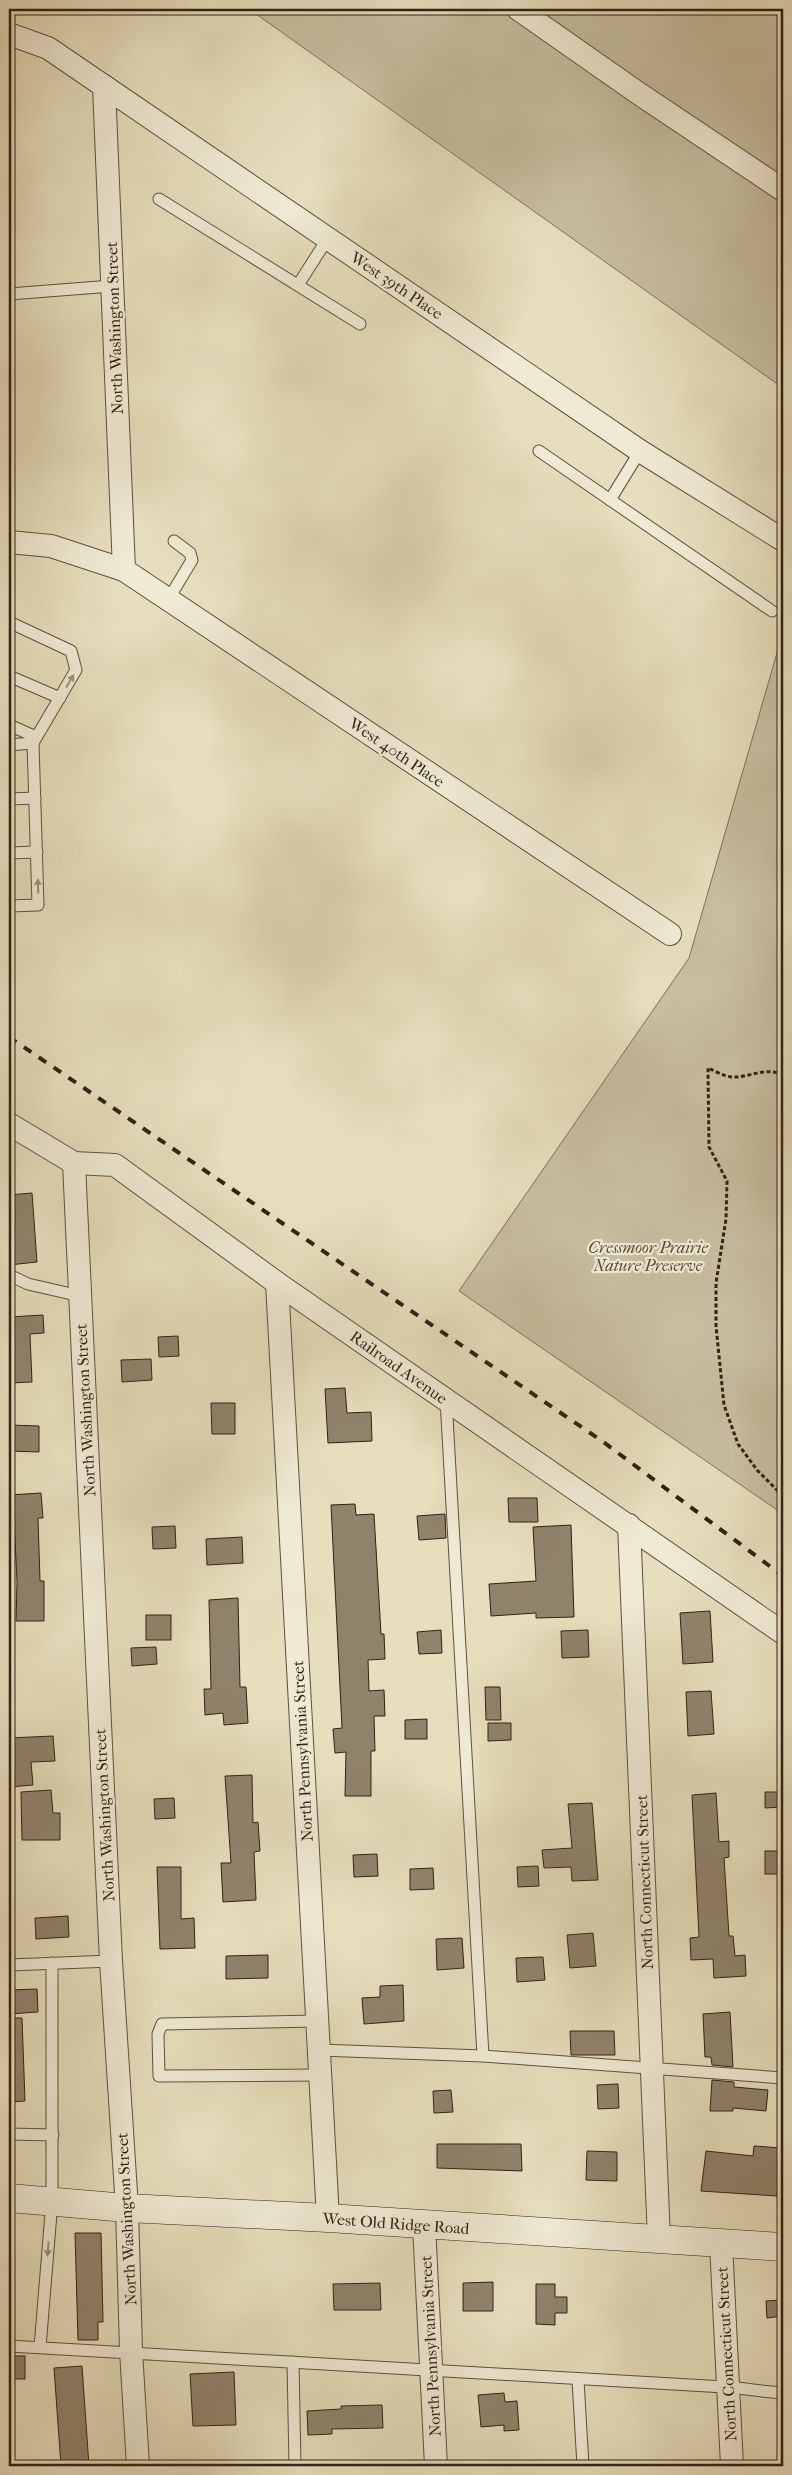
<svg xmlns="http://www.w3.org/2000/svg" width="792" height="2475" viewBox="0 0 792 2475" font-family="'IM FELL French Canon',serif">
<style>
.green{fill:#c7bea0;stroke:#7c705a}
.building{fill:#90836c;stroke:#322114}
.lines{fill:none;stroke-linecap:round;stroke-linejoin:round}
.lane-casing{stroke:#5f503e;stroke-width:13}
.street-casing{stroke:#5f503e;stroke-width:24}
.secondary-casing{stroke:#322114;stroke-width:29}
.path{stroke:#322114;stroke-width:3;stroke-dasharray:4 2.5;stroke-linecap:butt}
.lane{stroke:#efead4;stroke-width:11}
.street{stroke:#efead4;stroke-width:22}
.secondary{stroke:#efead4;stroke-width:28}
.rail{stroke:#322114;stroke-width:4;stroke-dasharray:9 9;stroke-linecap:butt}
.oneway{fill:#9a907e}
.labels{text-anchor:middle;stroke-width:4.5;stroke-linejoin:round;paint-order:stroke}
.street-label{font-size:16px;fill:#322114;stroke:#efead4}
.park-label{font-size:16px;font-style:italic;fill:#574837;stroke:#efead4}
</style>
<rect width="100%" height="100%" fill="#e6debd"/>
<filter id="stains"><feTurbulence type="fractalNoise" baseFrequency=".004" numOctaves="4"/><feColorMatrix values="0 0 0 0 .2 0 0 0 0 .09 0 0 0 0 .02 0 0 0 .5 -.17"/></filter>
<radialGradient id="worn" r=".72"><stop offset=".6" stop-color="#630" stop-opacity="0"/><stop offset="1" stop-color="#630" stop-opacity=".3"/></radialGradient>
<g class="green">
<polygon points="249,9 783,9 783,388"/>
<polygon points="783,632 783,1514 459,1291 689,958"/>
</g>
<g class="building">
<polygon points="32,1193 37,1262 9,1265 9,1195"/>
<polygon points="43,1315 44,1333 30,1334 32,1382 9,1383 9,1317"/>
<polygon points="178,1336 179,1356 159,1357 158,1337"/>
<polygon points="151,1359 152,1380 122,1382 121,1360"/>
<polygon points="345,1388 347,1413 371,1412 372,1441 328,1443 325,1389"/>
<polygon points="211,1403 235,1403 235,1434 212,1434"/>
<polygon points="9,1425 39,1426 39,1452 9,1451"/>
<polygon points="41,1493 43,1518 38,1518 40,1581 44,1581 44,1621 16,1621 17,1581 14,1519 9,1520 9,1495"/>
<polygon points="508,1498 537,1498 538,1522 509,1522"/>
<polygon points="355,1504 356,1515 374,1514 381,1634 384,1634 385,1659 368,1660 369,1691 384,1690 385,1716 374,1716 375,1751 371,1751 371,1796 345,1796 346,1752 335,1753 333,1729 342,1728 331,1505"/>
<polygon points="445,1514 446,1538 419,1540 417,1516"/>
<polygon points="571,1525 574,1617 536,1618 536,1613 491,1616 489,1584 536,1581 533,1527"/>
<polygon points="175,1526 176,1548 153,1549 152,1527"/>
<polygon points="242,1537 243,1563 207,1565 206,1539"/>
<polygon points="238,1598 240,1687 246,1687 248,1723 224,1725 223,1713 205,1715 204,1689 211,1689 209,1600"/>
<polygon points="710,1611 713,1662 683,1664 680,1613"/>
<rect x="146" y="1615" width="25" height="25"/>
<polygon points="441,1630 442,1653 419,1654 417,1632"/>
<polygon points="588,1630 589,1657 562,1658 561,1631"/>
<polygon points="156,1647 157,1664 132,1666 131,1648"/>
<polygon points="485,1687 500,1687 501,1720 486,1720"/>
<polygon points="711,1691 714,1734 688,1736 686,1692"/>
<polygon points="427,1719 427,1739 405,1739 405,1720"/>
<polygon points="488,1723 511,1723 511,1740 488,1741"/>
<polygon points="53,1736 55,1761 31,1762 33,1785 9,1787 9,1738"/>
<polygon points="252,1775 253,1823 258,1822 260,1851 254,1852 256,1900 223,1902 221,1863 231,1863 225,1776"/>
<polygon points="51,1790 53,1813 60,1813 60,1840 22,1840 21,1792"/>
<polygon points="765,1792 783,1792 783,1807 765,1808"/>
<polygon points="716,1793 719,1842 729,1841 729,1857 724,1858 729,1936 733,1936 735,1956 745,1955 746,1976 714,1978 713,1959 691,1960 690,1938 699,1937 692,1795"/>
<polygon points="174,1798 175,1818 155,1819 154,1799"/>
<polygon points="592,1803 598,1880 572,1881 571,1867 544,1868 542,1850 572,1848 568,1804"/>
<rect x="765" y="1851" width="18" height="23"/>
<polygon points="377,1854 378,1876 354,1877 353,1855"/>
<polygon points="538,1866 539,1886 518,1887 517,1867"/>
<polygon points="157,1867 181,1867 181,1919 194,1918 195,1948 160,1949"/>
<polygon points="433,1868 434,1889 410,1890 410,1869"/>
<polygon points="68,1916 69,1937 36,1939 35,1918"/>
<polygon points="593,1933 596,1966 570,1968 567,1935"/>
<polygon points="462,1938 464,1968 437,1970 436,1939"/>
<polygon points="268,1955 268,1978 226,1979 226,1956"/>
<polygon points="543,1957 545,1980 517,1982 516,1958"/>
<polygon points="403,1985 404,2021 364,2024 362,1998 380,1997 380,1986"/>
<polygon points="37,1989 38,2012 9,2014 9,1990"/>
<polygon points="730,2012 733,2067 712,2065 711,2057 705,2057 703,2014"/>
<polygon points="9,2018 22,2018 25,2101 9,2102"/>
<polygon points="570,2031 614,2031 615,2055 571,2055"/>
<polygon points="712,2080 734,2082 734,2087 768,2090 766,2111 733,2108 733,2111 710,2111"/>
<polygon points="618,2084 619,2108 598,2109 597,2085"/>
<polygon points="451,2090 453,2112 434,2113 433,2091"/>
<polygon points="437,2144 521,2144 522,2171 437,2168"/>
<polygon points="754,2146 781,2148 777,2196 701,2191 706,2151 753,2156"/>
<polygon points="587,2151 617,2152 617,2181 586,2180"/>
<polygon points="75,2233 101,2233 103,2322 98,2322 98,2340 78,2340"/>
<polygon points="493,2282 493,2311 463,2311 463,2283"/>
<polygon points="380,2283 381,2310 334,2310 333,2284"/>
<polygon points="536,2284 555,2284 555,2297 567,2297 567,2313 555,2313 555,2325 536,2324"/>
<polygon points="783,2300 783,2316 767,2318 766,2301"/>
<rect x="9" y="2356" width="16" height="23"/>
<polygon points="82,2366 89,2466 61,2466 54,2368"/>
<polygon points="234,2372 236,2425 193,2426 190,2374"/>
<polygon points="504,2393 505,2402 517,2401 519,2430 504,2431 504,2425 481,2427 478,2395"/>
<polygon points="382,2405 383,2428 332,2429 332,2434 308,2435 307,2411 341,2409 341,2406"/>
</g>
<g class="lines">
<g class="lane-casing">
<g id="lane">
<polyline points="159,199 360,324"/>
<polyline points="298,285 328,238"/>
<polyline points="9,294 112,286"/>
<polyline points="539,451 772,611"/>
<polyline points="610,500 640,451"/>
<polyline points="168,600 192,560 190,553 174,541"/>
<polyline points="9,622 71,651 76,670 33,743 38,905 9,906"/>
<polyline points="9,676 60,698"/>
<polyline points="9,725 36,737"/>
<polyline points="9,745 33,743"/>
<polyline points="9,799 35,798"/>
<polyline points="9,853 37,852"/>
<polyline points="9,1275 28,1284 80,1296"/>
<polyline points="446,1399 483,2056"/>
<polyline points="9,1965 111,1961"/>
<polyline points="317,2021 162,2024 158,2034 159,2076 320,2075"/>
<polyline points="319,2050 483,2056 783,2078"/>
<polyline points="9,2134 53,2135"/>
<path d="M9 2346C248 2358 486 2375 725 2387 745 2388 764 2392 783 2393"/>
<polyline points="40,2347 52,2201 52,1963"/>
<polyline points="293,2362 295,2466"/>
<polyline points="578,2380 583,2466"/>
</g>
</g>
<g class="street-casing">
<g id="street">
<polyline points="518,9 638,93 783,190"/>
<polyline points="9,34 48,48 640,451 783,540"/>
<polyline points="104,86 124,570"/>
<polyline points="9,542 51,546 124,570 670,934"/>
<polyline points="9,1124 74,1163 115,1165 277,1283 783,1633"/>
<polyline points="74,1163 111,1961 127,2208 131,2351 138,2466"/>
<polyline points="277,1283 328,2218"/>
<polyline points="629,1525 659,2239"/>
<polyline points="424,2225 436,2466"/>
<polyline points="721,2243 732,2466"/>
</g>
</g>
<g class="secondary-casing">
<polyline id="secondary" points="9,2198 127,2208 328,2218 783,2247"/>
</g>
<path class="path" d="M783 1075C765 1066 750 1078 731 1077 724 1076 715 1071 708 1068L709 1147 727 1181 726 1219 716 1283V1326L724 1405 738 1444 757 1470 783 1496"/>
<use href="#lane" class="lane"/>
<use href="#street" class="street"/>
<use href="#secondary" class="secondary"/>
<polyline class="rail" points="9,1037 602,1441 783,1576"/>
</g>
<defs><path id="oneway-solid" d="M-6-.8H1V-3.2L6.5 0L1 3.2V.8H-6Z" transform="scale(1.25)"/></defs>
<g class="oneway">
<use href="#oneway-solid" transform="translate(70 681) rotate(-59)"/>
<use href="#oneway-solid" transform="translate(38 886) rotate(-92)"/>
<use href="#oneway-solid" transform="translate(48 2249) rotate(95)"/>
</g>
<g class="labels">
<g class="street-label">
<text transform="translate(397 285) rotate(34)" y="6">West 39th Place</text>
<text transform="translate(114 328) rotate(-92)" y="6">North Washington Street</text>
<text transform="translate(397 752) rotate(34)" y="6">West 40th Place</text>
<text transform="translate(399 1367) rotate(35)" y="6">Railroad Avenue</text>
<text transform="translate(85 1410) rotate(-93)" y="6">North Washington Street</text>
<text transform="translate(302 1751) rotate(-93)" y="6">North Pennsylvania Street</text>
<text transform="translate(104 1815) rotate(-93)" y="6">North Washington Street</text>
<text transform="translate(644 1882) rotate(-92)" y="6">North Connecticut Street</text>
<text transform="translate(126 2219) rotate(-93)" y="6">North Washington Street</text>
<text transform="translate(396 2223) rotate(4)" y="6">West Old Ridge Road</text>
<text transform="translate(430 2346) rotate(-93)" y="6">North Pennsylvania Street</text>
<text transform="translate(726 2354) rotate(-93)" y="6">North Connecticut Street</text>
</g>
<g class="park-label">
<text x="648" y="1253">Cressmoor Prairie<tspan x="648" dy="18">Nature Preserve</tspan></text>
</g>
</g>
<rect width="792" height="2475" fill="none" stroke="#e6debd" stroke-width="30"/>
<rect x="10" y="10" width="772" height="2455" fill="none" stroke="#322114" stroke-width="2.5"/>
<rect x="15" y="15" width="762" height="2445" fill="none" stroke="#322114"/>
<rect width="100%" height="100%" filter="url(#stains)"/>
<rect width="100%" height="100%" fill="url(#worn)"/>
</svg>
